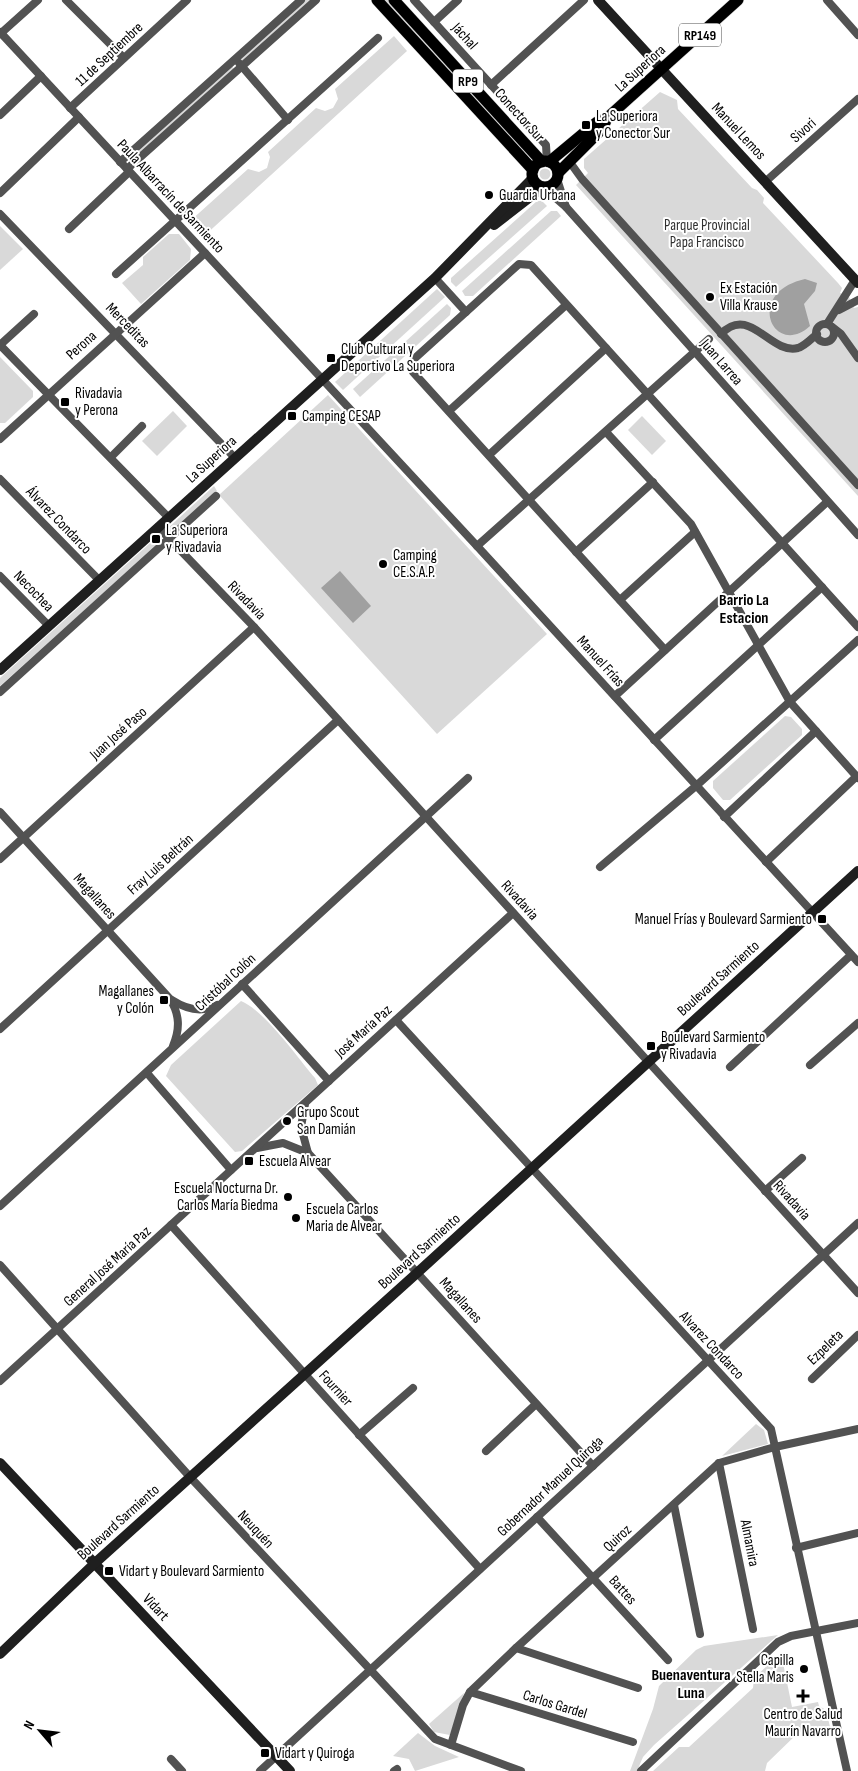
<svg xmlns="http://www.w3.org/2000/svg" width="858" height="1771" viewBox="0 0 858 1771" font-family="'Sofia Sans Condensed',sans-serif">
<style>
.green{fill:#d9d9d9}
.water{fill:#a0a0a0}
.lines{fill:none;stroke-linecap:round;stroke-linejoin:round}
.primary-casing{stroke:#dbdbdb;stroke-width:12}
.street{stroke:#525252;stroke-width:8}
.secondary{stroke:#1f1f1f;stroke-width:10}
.primary{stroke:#000;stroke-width:11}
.poi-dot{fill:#000;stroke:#fff;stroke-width:2}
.labels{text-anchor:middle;stroke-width:4;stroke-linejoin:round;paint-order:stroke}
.shield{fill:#fff;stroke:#4c4c4c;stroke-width:1}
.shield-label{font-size:14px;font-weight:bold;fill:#000}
.street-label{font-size:15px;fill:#000;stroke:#fff}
.poi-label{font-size:15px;fill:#000;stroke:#fff;text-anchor:start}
.park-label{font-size:15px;fill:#303030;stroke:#fff}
.neighbourhood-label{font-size:16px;font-weight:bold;fill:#000;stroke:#fff}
</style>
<rect width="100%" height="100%" fill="#fff"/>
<g class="green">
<polygon points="304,0 311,0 242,62 239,59"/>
<polygon points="384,0 388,0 527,153 526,154"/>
<polygon points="394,36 407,51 203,237 189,222 248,169 259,172 267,168 270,157 268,152 316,108 325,111 333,108 338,99 335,89"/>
<polygon points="232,66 234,69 136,157 133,153"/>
<polygon points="660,92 677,100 678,109 752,188 757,190 764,198 763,203 838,283 842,288 840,293 849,297 854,308 858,307 858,496 576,185 588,173 584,168 584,159"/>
<circle cx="545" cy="174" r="5.5"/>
<polygon points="537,201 542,201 547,206 456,287 451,282 451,278"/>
<polygon points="551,211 557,211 561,216 473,296 465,296 462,291"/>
<polygon points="0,226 23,249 0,270"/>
<polygon points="169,234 179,234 191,249 190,260 141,304 122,283 143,265 143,257"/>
<polygon points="437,289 445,297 343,390 335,382"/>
<polygon points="447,304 451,308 450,315 360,397 353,389"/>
<polygon points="0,357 33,391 33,397 5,423 0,423"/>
<polygon points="328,395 547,634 437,734 219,495"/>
<polygon points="173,411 187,426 157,456 142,441"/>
<polygon points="642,416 666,441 652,455 628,430"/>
<polygon points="214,486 217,491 171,532 168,528"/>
<polygon points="159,535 163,540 0,686 0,678"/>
<polygon points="785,716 791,717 802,729 802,735 730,800 723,800 713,788 713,781"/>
<path d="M241 1001C265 1011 297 1057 315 1078L318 1085 242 1151 235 1152 166 1076 171 1065Z"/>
<polygon points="756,1424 764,1430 768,1444 722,1456"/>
<polygon points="778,1635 654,1745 643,1757 637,1771 630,1771 653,1709 659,1686 696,1650 704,1646"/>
<polygon points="781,1653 792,1707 818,1702 819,1706 826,1710 830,1727 799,1732 767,1763 765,1771 653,1771 679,1747 689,1747 753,1688 754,1678"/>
<polygon points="464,1693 450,1735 434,1732 429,1724"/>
<polygon points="418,1733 435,1746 459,1757 415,1771 409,1759 393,1756"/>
</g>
<g class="water">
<path d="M805 279 817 283 815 291 804 304 810 326C774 359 743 293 805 279Z"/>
<polygon points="340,571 371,606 353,623 321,588"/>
</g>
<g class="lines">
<g class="primary-casing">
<g id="primary">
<polyline points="377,0 533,170"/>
<polyline points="394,0 542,162"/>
<circle cx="545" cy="174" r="13"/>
<polyline points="549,162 597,122 607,118"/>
<polyline points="558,173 603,128 607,118 738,0"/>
</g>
</g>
<g class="street">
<polyline points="66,0 124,58"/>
<polyline points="414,0 546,145 547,162"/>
<polyline points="827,0 858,35"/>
<polyline points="434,22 458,0"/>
<polyline points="0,32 477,546 858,962"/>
<polyline points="0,34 38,0"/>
<polyline points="239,63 288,120"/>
<polyline points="491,85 584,0"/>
<polyline points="70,108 187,0"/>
<polyline points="0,115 41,76"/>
<polyline points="569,161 582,179 858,485"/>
<polyline points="120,162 301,0"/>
<polyline points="127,169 316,0"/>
<polyline points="557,179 566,207"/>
<polyline points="765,182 858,99"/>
<polyline points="543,187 566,207 858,535"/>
<polyline points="0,193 79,117"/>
<polyline points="0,214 235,458"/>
<polyline points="69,229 129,172"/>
<polyline points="116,274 378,38"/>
<polyline points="435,278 466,312"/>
<polyline points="839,310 858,300"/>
<polyline points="827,324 855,280"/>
<circle cx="825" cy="333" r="9"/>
<polyline points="832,327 841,334 858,358"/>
<path d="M721 334C750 304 770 355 798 348 805 346 811 339 817 334"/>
<polyline points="0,345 169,518"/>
<polyline points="0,345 34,314"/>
<polyline points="449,411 566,305"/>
<polyline points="606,432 691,524 790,702 858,778"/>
<polyline points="0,439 205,253"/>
<polyline points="489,455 606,348"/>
<polyline points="111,457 142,426"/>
<polyline points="0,479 99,580"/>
<polyline points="158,527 254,627 858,1293"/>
<polyline points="477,546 709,339"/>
<polyline points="576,552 653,482"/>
<polyline points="0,576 49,626"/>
<polyline points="620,600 695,532"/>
<polyline points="665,650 413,372 412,365 414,359 519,264 531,265 858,627"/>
<polyline points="0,692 216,496"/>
<polyline points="615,696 827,502"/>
<polyline points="654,740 822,587"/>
<path d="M0 812 170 999C180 1015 180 1029 173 1046"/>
<polyline points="724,817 816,731"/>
<polyline points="0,859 254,627"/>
<polyline points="766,862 857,776"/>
<polyline points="600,867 696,786 858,640"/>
<polyline points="242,984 329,1081"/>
<path d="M172 1000C186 1009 202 1013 217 1005"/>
<polyline points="396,1020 771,1429 847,1771"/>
<polyline points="0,1029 338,720"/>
<polyline points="810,1065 858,1023"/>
<polyline points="730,1067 851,955"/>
<polyline points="147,1073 231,1170"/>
<polyline points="305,1104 301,1127 308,1153"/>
<polyline points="257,1148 283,1143 308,1153 593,1466"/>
<polyline points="765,1191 802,1158"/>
<polyline points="0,1206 468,778"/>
<polyline points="171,1225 480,1569"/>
<polyline points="0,1265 190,1477 435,1739 521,1771"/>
<polyline points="812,1379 858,1335"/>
<polyline points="0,1381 513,913"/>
<polyline points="359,1435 413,1388"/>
<polyline points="486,1451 536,1404"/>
<polyline points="719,1463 753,1629"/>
<polyline points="674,1505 700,1634"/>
<polyline points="537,1517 668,1660"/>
<polyline points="796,1548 858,1533"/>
<polyline points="516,1648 638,1688"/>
<polyline points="470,1692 633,1742"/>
<polyline points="451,1745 463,1705 470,1692 516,1648 719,1463 775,1447 858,1429"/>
<polyline points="171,1759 182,1771"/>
<polyline points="260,1771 858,1223"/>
<polyline points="394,1771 397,1769"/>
<polyline points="641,1771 778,1642 791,1636 858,1623"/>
</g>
<g class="secondary">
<polyline points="598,0 858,283"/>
<polyline points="494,225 543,187"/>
<polyline points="0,670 435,278 533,178"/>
<polyline points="0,1463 290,1771"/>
<polyline points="0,1654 95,1563 417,1273 858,871"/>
</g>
<use href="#primary" class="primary"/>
</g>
<g class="poi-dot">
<rect x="581" y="120" width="10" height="10" rx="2.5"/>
<circle cx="489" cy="195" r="5"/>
<circle cx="710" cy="297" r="5"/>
<rect x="326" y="353" width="10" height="10" rx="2.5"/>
<rect x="60" y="397" width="10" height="10" rx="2.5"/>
<rect x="287" y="411" width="10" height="10" rx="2.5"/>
<rect x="151" y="534" width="10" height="10" rx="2.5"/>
<circle cx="383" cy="564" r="5"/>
<rect x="817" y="914" width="10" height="10" rx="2.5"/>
<rect x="159" y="995" width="10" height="10" rx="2.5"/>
<rect x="646" y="1041" width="10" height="10" rx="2.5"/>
<circle cx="287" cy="1121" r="5"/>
<rect x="244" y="1156" width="10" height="10" rx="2.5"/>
<circle cx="288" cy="1197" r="5"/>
<circle cx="296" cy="1218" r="5"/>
<rect x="104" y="1566" width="10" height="10" rx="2.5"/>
<circle cx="804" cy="1669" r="5"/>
<path d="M800.5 1688.5h5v5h5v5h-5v5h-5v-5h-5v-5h5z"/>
<rect x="260" y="1748" width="10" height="10" rx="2.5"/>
</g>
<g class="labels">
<g class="shield">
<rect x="679" y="23.5" width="42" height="23" rx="4"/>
<rect x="453" y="69.5" width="30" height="23" rx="4"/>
</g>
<g class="shield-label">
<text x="700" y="40">RP149</text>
<text x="468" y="86">RP9</text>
</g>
<g class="street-label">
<text transform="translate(465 36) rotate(48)" y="5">Jáchal</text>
<text transform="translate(109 54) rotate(-43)" y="5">11 de Septiembre</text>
<text transform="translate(640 68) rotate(-42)" y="5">La Superiora</text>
<text transform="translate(520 115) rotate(48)" y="5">Conector Sur</text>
<text transform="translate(803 130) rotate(-42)" y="5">Sivori</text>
<text transform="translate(739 131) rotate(47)" y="5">Manuel Lemos</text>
<text transform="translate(171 196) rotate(47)" y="5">Paula Albarracín de Sarmiento</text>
<text transform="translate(128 325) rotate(46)" y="5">Merceditas</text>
<text transform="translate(81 345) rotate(-42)" y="5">Perona</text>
<text transform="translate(722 362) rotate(49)" y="5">Juan Larrea</text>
<text transform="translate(211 459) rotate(-42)" y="5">La Superiora</text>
<text transform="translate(59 520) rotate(46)" y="5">Álvarez Condarco</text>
<text transform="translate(34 591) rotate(46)" y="5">Necochea</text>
<text transform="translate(247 600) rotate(46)" y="5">Rivadavia</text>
<text transform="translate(601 661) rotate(48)" y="5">Manuel Frías</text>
<text transform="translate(118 733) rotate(-42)" y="5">Juan José Paso</text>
<text transform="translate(160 864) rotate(-42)" y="5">Fray Luis Beltrán</text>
<text transform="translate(95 896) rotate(48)" y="5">Magallanes</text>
<text transform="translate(520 900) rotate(48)" y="5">Rivadavia</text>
<text transform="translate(718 978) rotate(-42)" y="5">Boulevard Sarmiento</text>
<text transform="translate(225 982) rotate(-43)" y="5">Cristóbal Colón</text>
<text transform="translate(363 1031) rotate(-42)" y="5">José María Paz</text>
<text transform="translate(792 1200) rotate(48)" y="5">Rivadavia</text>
<text transform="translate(419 1251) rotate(-42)" y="5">Boulevard Sarmiento</text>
<text transform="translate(107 1266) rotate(-42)" y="5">General José María Paz</text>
<text transform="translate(461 1300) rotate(48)" y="5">Magallanes</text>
<text transform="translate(712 1345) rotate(47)" y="5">Alvarez Condarco</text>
<text transform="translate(825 1347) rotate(-44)" y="5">Ezpeleta</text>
<text transform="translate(336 1388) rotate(48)" y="5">Fournier</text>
<text transform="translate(550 1486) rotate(-43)" y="5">Gobernador Manuel Quiroga</text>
<text transform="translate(118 1522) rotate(-42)" y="5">Boulevard Sarmiento</text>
<text transform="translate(256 1529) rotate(47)" y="5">Neuquén</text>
<text transform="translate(617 1538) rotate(-43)" y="5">Quiroz</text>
<text transform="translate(750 1543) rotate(79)" y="5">Almamira</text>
<text transform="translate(623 1590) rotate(48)" y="5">Battes</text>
<text transform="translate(156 1607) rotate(47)" y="5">Vidart</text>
<text transform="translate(555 1704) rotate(17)" y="5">Carlos Gardel</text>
</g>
<g class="poi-label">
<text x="596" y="121">La Superiora<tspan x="596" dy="17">y Conector Sur</tspan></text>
<text x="499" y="200">Guardia Urbana</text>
<text x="720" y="293">Ex Estación<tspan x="720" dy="17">Villa Krause</tspan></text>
<text x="341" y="354">Club Cultural y<tspan x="341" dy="17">Deportivo La Superiora</tspan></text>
<text x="75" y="398">Rivadavia<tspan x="75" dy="17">y Perona</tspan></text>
<text x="302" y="421">Camping CESAP</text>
<text x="166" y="535">La Superiora<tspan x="166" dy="17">y Rivadavia</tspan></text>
<text x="393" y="560">Camping<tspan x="393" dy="17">CE.S.A.P.</tspan></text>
<text x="812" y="924" text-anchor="end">Manuel Frías y Boulevard Sarmiento</text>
<text x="154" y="996" text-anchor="end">Magallanes<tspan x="154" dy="17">y Colón</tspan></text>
<text x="661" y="1042">Boulevard Sarmiento<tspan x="661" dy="17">y Rivadavia</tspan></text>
<text x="297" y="1117">Grupo Scout<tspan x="297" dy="17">San Damián</tspan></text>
<text x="259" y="1166">Escuela Alvear</text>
<text x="278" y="1193" text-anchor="end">Escuela Nocturna Dr.<tspan x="278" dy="17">Carlos María Biedma</tspan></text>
<text x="306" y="1214">Escuela Carlos<tspan x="306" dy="17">Maria de Alvear</tspan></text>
<text x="119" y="1576">Vidart y Boulevard Sarmiento</text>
<text x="794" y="1665" text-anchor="end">Capilla<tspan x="794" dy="17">Stella Maris</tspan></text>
<text x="803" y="1719" text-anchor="middle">Centro de Salud<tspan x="803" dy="17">Maurín Navarro</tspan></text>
<text x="275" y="1758">Vidart y Quiroga</text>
</g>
<g class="park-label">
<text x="707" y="230">Parque Provincial<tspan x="707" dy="17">Papa Francisco</tspan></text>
</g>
<g class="neighbourhood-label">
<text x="744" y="605">Barrio La<tspan x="744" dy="18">Estacion</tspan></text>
<text x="691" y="1680">Buenaventura<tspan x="691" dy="18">Luna</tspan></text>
</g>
</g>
<g transform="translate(40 1731) rotate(298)" stroke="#ffffff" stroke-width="4" paint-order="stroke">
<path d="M0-4L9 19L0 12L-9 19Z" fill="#000000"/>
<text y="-8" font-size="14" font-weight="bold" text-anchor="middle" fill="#000000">N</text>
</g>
</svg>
